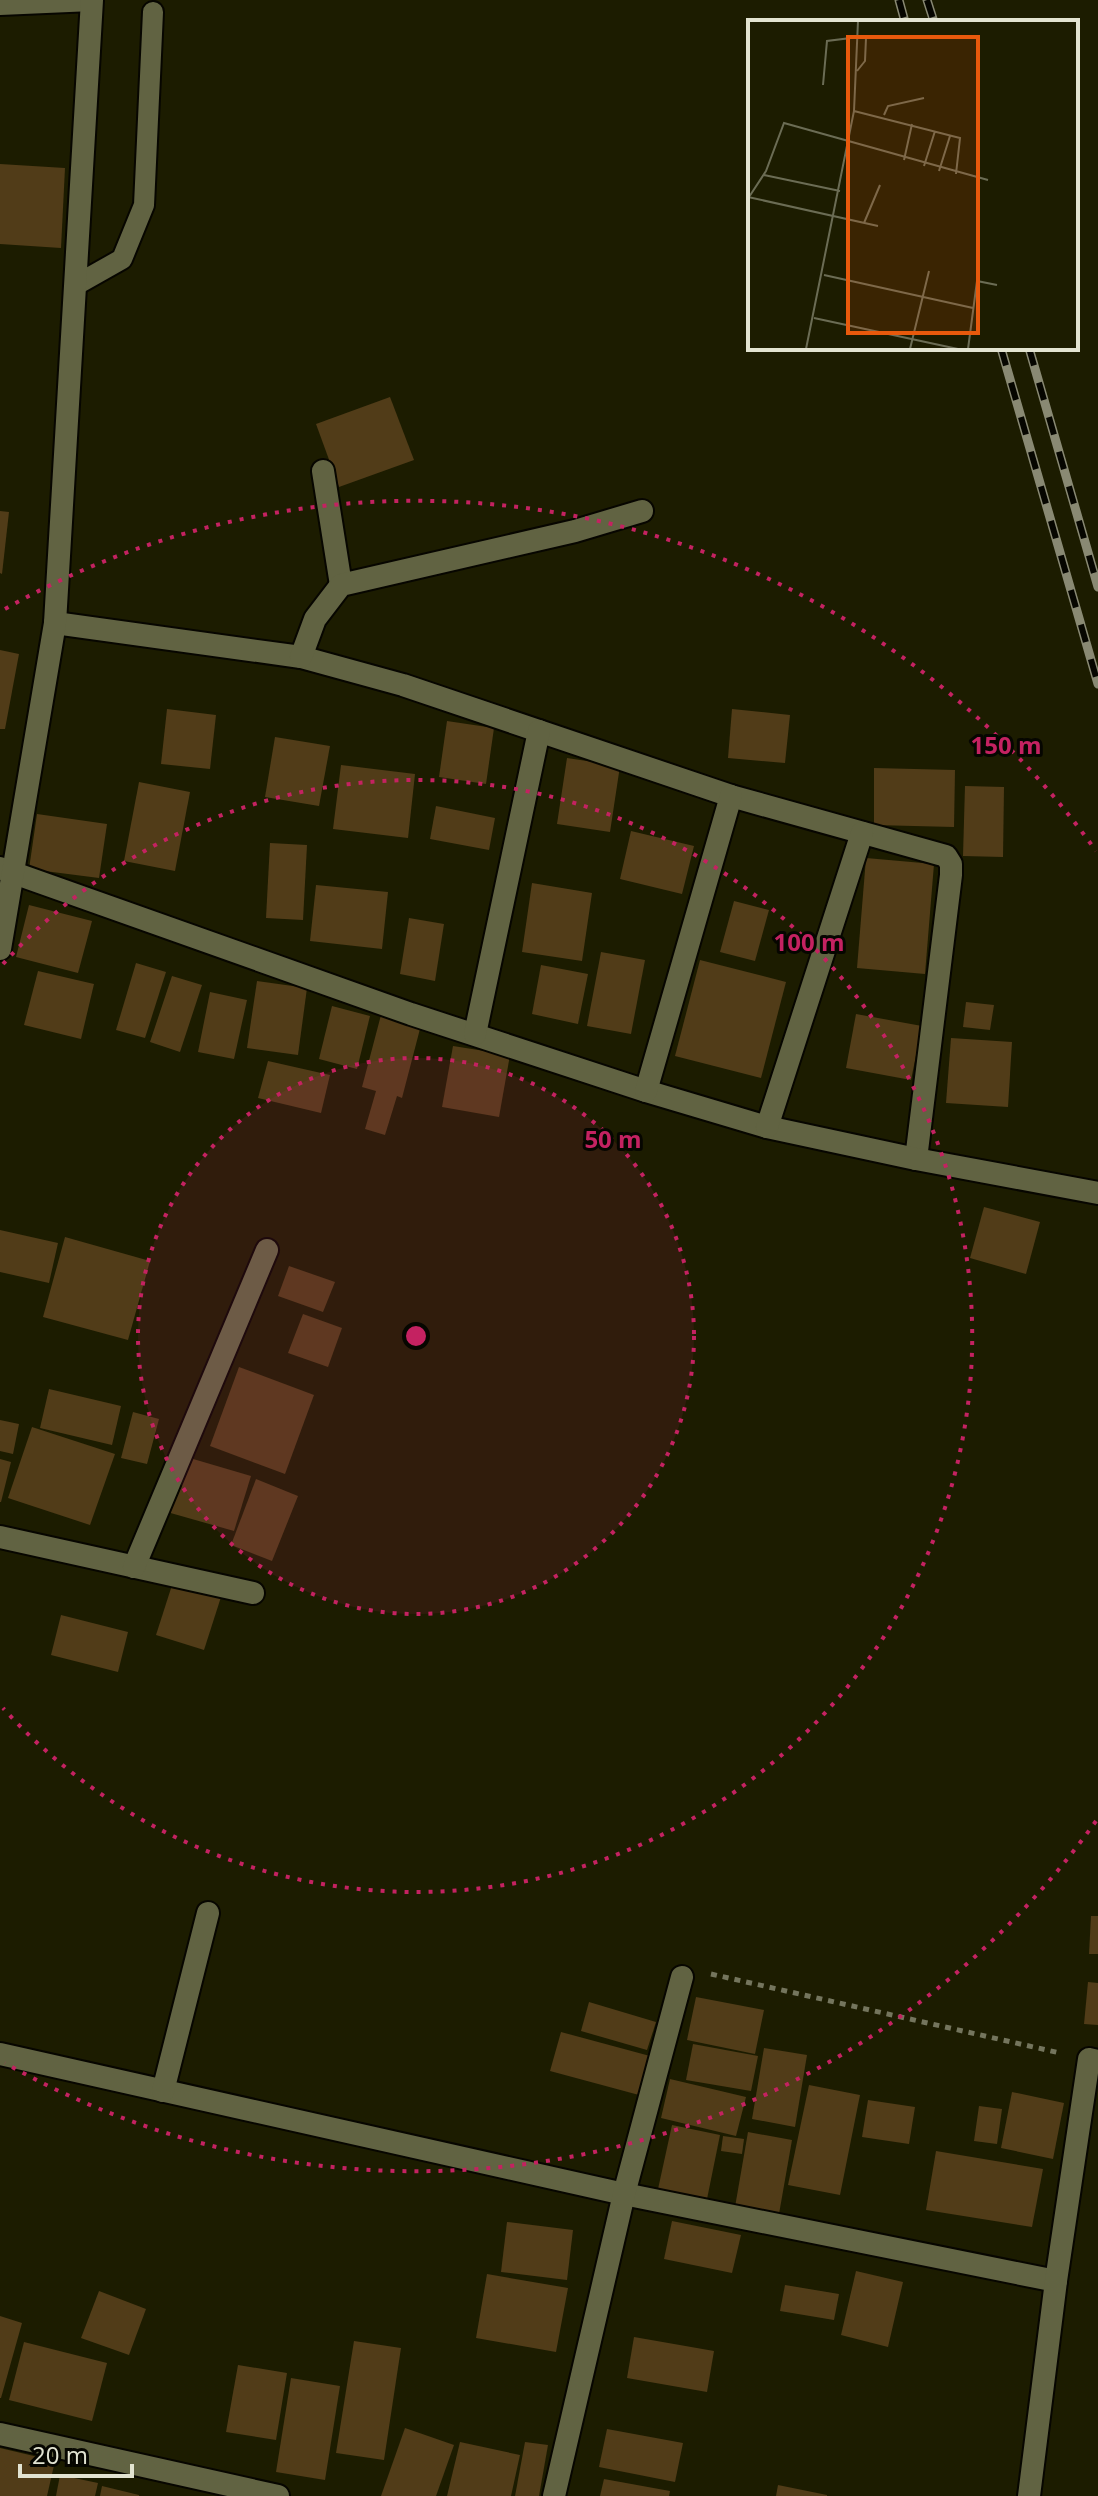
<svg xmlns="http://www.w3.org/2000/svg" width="1098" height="2496" viewBox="0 0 1098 2496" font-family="'Open Sans',sans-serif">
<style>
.building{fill:#513c18}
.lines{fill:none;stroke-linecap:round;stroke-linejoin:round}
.service-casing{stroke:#070600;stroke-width:24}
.minor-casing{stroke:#070600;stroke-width:26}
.path{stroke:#74755d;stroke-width:5;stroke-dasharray:6 6;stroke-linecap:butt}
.service{stroke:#616342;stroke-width:20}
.minor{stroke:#616342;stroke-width:22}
.rail-casing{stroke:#898973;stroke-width:9}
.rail{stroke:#060600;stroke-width:6;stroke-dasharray:18;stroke-linecap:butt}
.ring{fill:none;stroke:#c42261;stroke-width:4;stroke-dasharray:4 8}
.inset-road{fill:none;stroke:#6b6c54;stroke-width:2}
.view{fill:#e8590c;fill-opacity:0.15;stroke:#e8590c;stroke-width:4}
.inset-edge{fill:none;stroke:#e2e3d1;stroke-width:4}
.centre{fill:#c42261;stroke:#060600;stroke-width:4}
.ring-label{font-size:24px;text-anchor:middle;font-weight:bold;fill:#c42261;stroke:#060600;stroke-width:6;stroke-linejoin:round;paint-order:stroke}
</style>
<rect width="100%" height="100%" fill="#1c1c00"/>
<g class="building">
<polygon points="0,164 65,168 61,248 0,244"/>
<polygon points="390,397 414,460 339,487 316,424"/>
<polygon points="0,511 9,512 2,574 0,573"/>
<polygon points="0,650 19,654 5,729 0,729"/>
<polygon points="167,709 216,715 210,769 161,764"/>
<polygon points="732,709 790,715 785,763 728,758"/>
<polygon points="447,721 494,728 486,784 439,777"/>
<polygon points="275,737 330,746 319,806 265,797"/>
<polygon points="567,758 620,766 610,832 557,824"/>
<polygon points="341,765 415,774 408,838 333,829"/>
<polygon points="874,768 955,770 954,827 874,825"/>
<polygon points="139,782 190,792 175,871 124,861"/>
<polygon points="965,786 1004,787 1003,857 963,856"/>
<polygon points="436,806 495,818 489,850 430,839"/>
<polygon points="37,814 107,824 99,878 29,869"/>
<polygon points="631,831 694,846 682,894 620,879"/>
<polygon points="270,843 307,845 303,920 266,918"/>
<polygon points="866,858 934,864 925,974 857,968"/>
<polygon points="532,883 592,893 582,961 522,952"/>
<polygon points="316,885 388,892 382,949 310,941"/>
<polygon points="734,901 769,910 755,961 720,952"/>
<polygon points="29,905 92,921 78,973 16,957"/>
<polygon points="409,918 444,924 435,981 400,974"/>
<polygon points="601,952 645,960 631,1034 587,1026"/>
<polygon points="700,960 786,982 761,1078 675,1056"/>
<polygon points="136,963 166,972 145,1038 116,1030"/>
<polygon points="541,965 588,974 578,1024 532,1014"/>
<polygon points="38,971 94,984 81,1039 24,1025"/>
<polygon points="172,976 202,985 180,1052 150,1042"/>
<polygon points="257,981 307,988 298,1055 247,1048"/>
<polygon points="210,992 247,1000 234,1059 198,1052"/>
<polygon points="966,1002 994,1005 990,1030 963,1027"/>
<polygon points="332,1006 370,1016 357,1069 319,1059"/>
<polygon points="856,1014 922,1026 911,1080 846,1068"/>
<polygon points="381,1015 421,1025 402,1098 397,1096 385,1135 365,1129 376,1091 362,1087"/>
<polygon points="951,1038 1012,1042 1008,1107 946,1103"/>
<polygon points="453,1046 510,1055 499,1117 442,1107"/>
<polygon points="268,1061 330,1075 321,1113 258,1098"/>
<polygon points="984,1207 1040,1222 1026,1274 970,1258"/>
<polygon points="0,1230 58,1243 49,1283 0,1272"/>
<polygon points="65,1237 150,1261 128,1340 43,1317"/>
<polygon points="289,1266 335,1282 323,1312 278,1296"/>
<polygon points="303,1314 342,1328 328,1367 288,1353"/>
<polygon points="239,1367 314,1395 285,1474 210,1446"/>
<polygon points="49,1389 121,1406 112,1445 40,1428"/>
<polygon points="133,1412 159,1419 147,1464 121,1458"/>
<polygon points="0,1420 19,1424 13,1454 0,1451"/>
<polygon points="32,1427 115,1454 90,1525 8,1498"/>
<polygon points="183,1456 251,1476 234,1531 167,1512"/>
<polygon points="0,1459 11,1462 1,1502 0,1502"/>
<polygon points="256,1479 298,1496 272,1561 231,1545"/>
<polygon points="173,1582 221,1597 204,1650 156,1635"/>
<polygon points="61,1615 128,1632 118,1672 51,1655"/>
<polygon points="1091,1916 1098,1916 1098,1954 1089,1954"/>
<polygon points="1088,1982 1098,1983 1098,2025 1084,2024"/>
<polygon points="696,1997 764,2010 755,2054 687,2040"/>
<polygon points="589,2002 656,2022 647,2050 581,2031"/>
<polygon points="561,2032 650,2056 639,2095 550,2071"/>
<polygon points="693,2044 758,2056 751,2091 686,2080"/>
<polygon points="764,2048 807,2055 795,2127 752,2119"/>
<polygon points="670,2079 746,2097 736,2136 661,2118"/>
<polygon points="809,2085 860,2095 840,2195 788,2185"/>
<polygon points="1012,2092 1064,2103 1053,2159 1001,2148"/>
<polygon points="868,2100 915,2107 909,2144 862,2137"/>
<polygon points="979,2106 1002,2109 997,2144 974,2141"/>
<polygon points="672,2125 720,2135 707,2199 658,2189"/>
<polygon points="748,2132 792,2140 779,2214 735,2207"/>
<polygon points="723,2136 744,2139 742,2154 721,2151"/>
<polygon points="936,2151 1043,2169 1032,2227 926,2210"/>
<polygon points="672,2221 741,2235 732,2273 664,2259"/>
<polygon points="507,2222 573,2230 567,2280 501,2272"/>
<polygon points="856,2271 903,2282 888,2347 841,2335"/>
<polygon points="487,2274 568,2288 556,2352 476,2338"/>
<polygon points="785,2285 839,2294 834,2320 780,2311"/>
<polygon points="99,2291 146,2309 129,2355 81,2338"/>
<polygon points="0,2316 22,2323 1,2398 0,2398"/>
<polygon points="634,2337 714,2351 707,2392 627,2378"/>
<polygon points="354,2341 401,2348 384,2460 336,2453"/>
<polygon points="24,2342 107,2363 92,2421 9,2400"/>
<polygon points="238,2365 287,2373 276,2440 226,2432"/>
<polygon points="291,2378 340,2386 325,2480 276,2472"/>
<polygon points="405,2428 454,2445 436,2496 381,2496"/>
<polygon points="607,2429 683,2443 675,2482 599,2467"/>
<polygon points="460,2442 520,2455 511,2496 447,2496"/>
<polygon points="525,2442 548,2445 539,2496 515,2496"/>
<polygon points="0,2448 55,2461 47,2496 0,2496"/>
<polygon points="60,2475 98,2483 95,2496 56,2496"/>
<polygon points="604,2479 670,2491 669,2496 600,2496"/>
<polygon points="778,2485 827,2495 827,2496 776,2496"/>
<polygon points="102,2486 139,2495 139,2496 100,2496"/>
</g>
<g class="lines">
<g class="service-casing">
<g id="service">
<polyline points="0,5 92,1"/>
<polyline points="76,285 122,259 144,205 153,12"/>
</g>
</g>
<g class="minor-casing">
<g id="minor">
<polyline points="323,471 341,585"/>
<polyline points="55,623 301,657 403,685 731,796 946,856 951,864 951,875 916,1159"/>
<polyline points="301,657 315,619 341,585 575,531 642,511"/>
<polyline points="0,868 411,1014 646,1091 767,1127 916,1159 1098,1193"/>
<polyline points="0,949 55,623 92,0"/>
<polyline points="475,1034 539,731"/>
<polyline points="646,1091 731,796"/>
<polyline points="767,1127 862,833"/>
<polyline points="0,1537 253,1593"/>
<polyline points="134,1567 267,1250"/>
<polyline points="0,2054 624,2194 1056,2281"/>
<polyline points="163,2091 208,1913"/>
<polyline points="0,2434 278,2496"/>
<polyline points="554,2496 624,2194 682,1977"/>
<polyline points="1029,2496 1056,2281 1089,2059 1098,2061"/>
</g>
</g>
<polyline class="path" points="711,1974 1060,2053"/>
<use href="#service" class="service"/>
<use href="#minor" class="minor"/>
<g class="rail-casing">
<g id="rail">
<polyline points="899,0 905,22"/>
<polyline points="927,0 934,22"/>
<polyline points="1001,348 1098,684"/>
<polyline points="1029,348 1098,587"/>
</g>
</g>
<use href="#rail" class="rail"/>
</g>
<circle cx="416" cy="1336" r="278" fill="#c42261" fill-opacity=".12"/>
<g class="ring">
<circle cx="416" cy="1336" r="278"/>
<path d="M3 964A556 556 0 1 1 3 1708"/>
<path d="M1096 1821A835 835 0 0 1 5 2063M5 609A835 835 0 0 1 1096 851"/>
</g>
<g transform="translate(748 20)">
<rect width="330" height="330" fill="#1c1c00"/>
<path class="inset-road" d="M109 51 117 41 118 18M75 65 79 21 111 17M106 91 212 118 208 154M136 95 140 86 176 78M156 140 164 104M176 146 187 111M191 151 202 116M16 155 92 171M0 177 130 206M1 177 18 151 36 103 240 160M116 203 132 165M76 255 225 288M66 298 210 329M58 329 106 91 110 1M162 329 181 251M220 329 229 261 249 265"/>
<path class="view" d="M100 17H230V313H100Z"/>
<rect width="330" height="330" class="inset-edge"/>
</g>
<circle cx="416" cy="1336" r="12" class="centre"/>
<g class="ring-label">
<text x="1006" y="754">150 m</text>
<text x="809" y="951">100 m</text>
<text x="613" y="1148">50 m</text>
</g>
<path d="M20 2464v12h112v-12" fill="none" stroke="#e2e3d1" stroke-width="4"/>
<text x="32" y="2464" font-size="24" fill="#e2e3d1" stroke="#060600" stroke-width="6" paint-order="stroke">20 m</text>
</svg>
